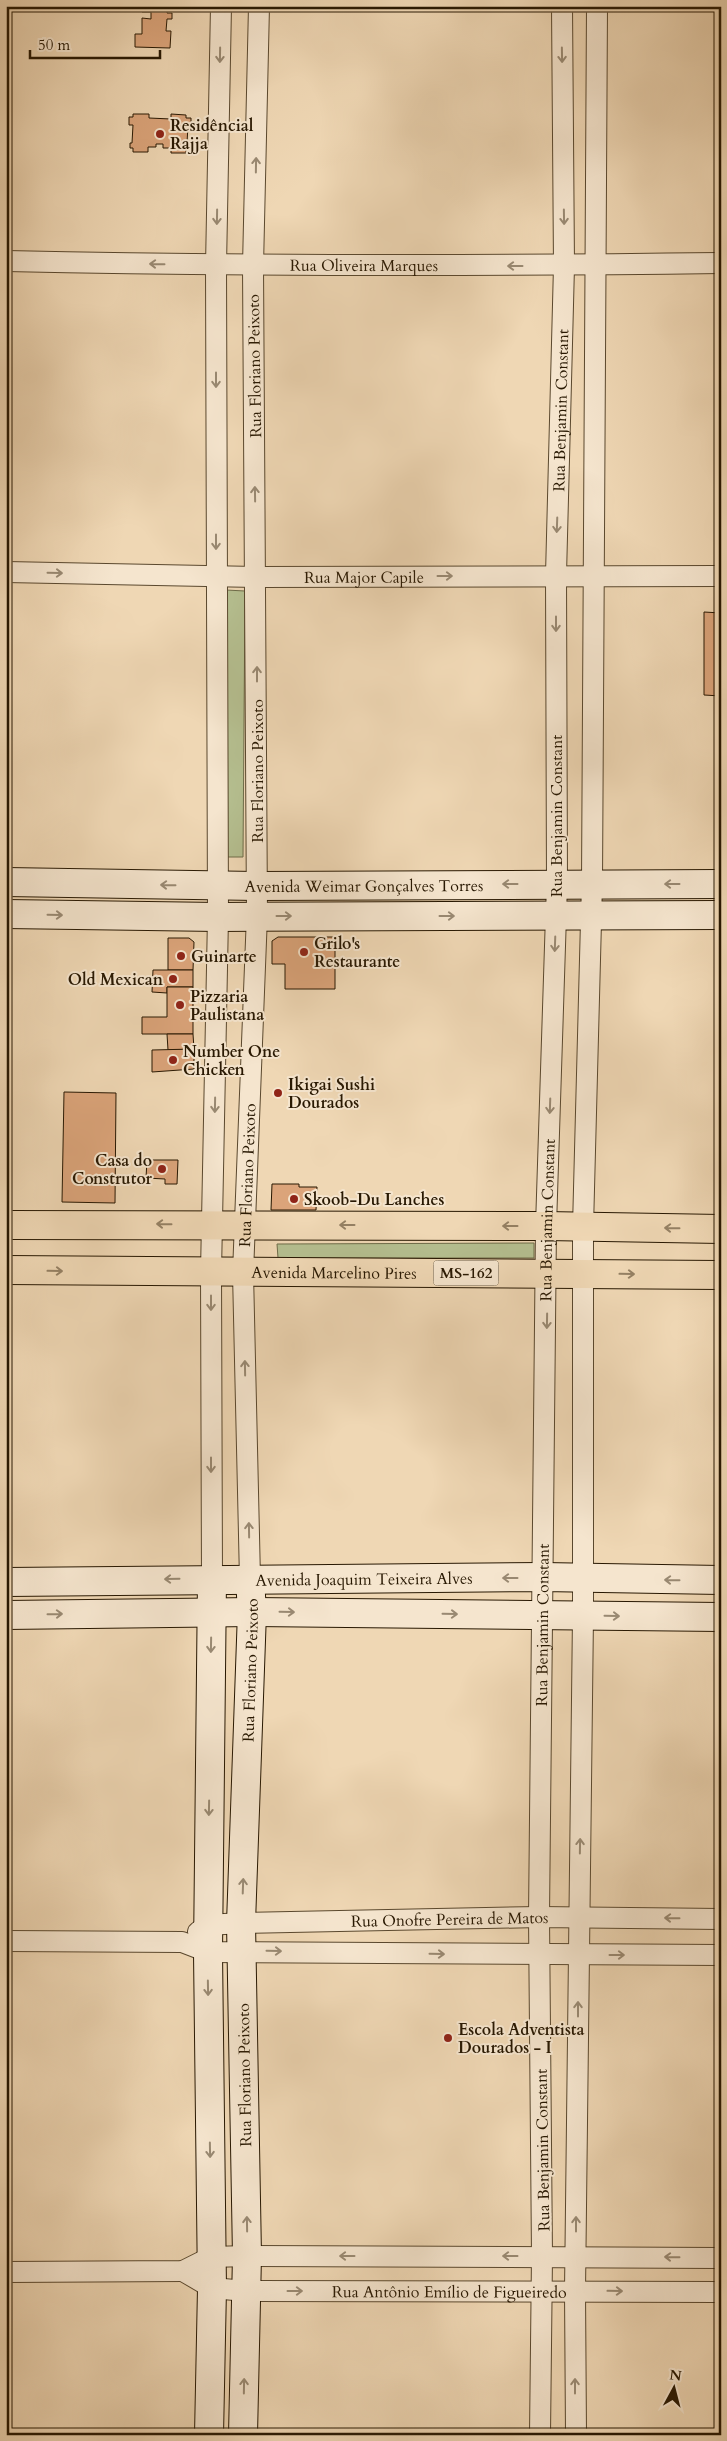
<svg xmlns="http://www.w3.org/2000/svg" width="727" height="2441" viewBox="0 0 727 2441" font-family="Cardo,serif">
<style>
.green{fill:#b5bf90;stroke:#6e6c49}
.building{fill:#dba47a;stroke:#281802}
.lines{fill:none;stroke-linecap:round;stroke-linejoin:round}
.street-casing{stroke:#5a482e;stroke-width:22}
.secondary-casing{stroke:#281802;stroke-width:30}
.primary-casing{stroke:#281802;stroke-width:30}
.street{stroke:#f5e5ce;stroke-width:20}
.secondary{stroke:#f5e5ce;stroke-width:28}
.primary{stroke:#efd7b4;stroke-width:28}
.oneway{stroke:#998972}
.oneway2{stroke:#958164}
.poi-dot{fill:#8f2418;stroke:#f5e5ce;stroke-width:2}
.labels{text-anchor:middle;stroke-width:4;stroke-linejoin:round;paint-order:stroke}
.shield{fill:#f5e5ce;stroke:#66563f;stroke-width:1}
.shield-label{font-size:15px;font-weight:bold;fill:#281802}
.poi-label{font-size:16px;font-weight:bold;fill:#281802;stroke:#f5e5ce;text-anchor:start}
.street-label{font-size:16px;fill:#281802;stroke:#f5e5ce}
</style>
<rect width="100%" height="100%" fill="#efd7b4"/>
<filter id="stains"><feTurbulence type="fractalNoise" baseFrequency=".004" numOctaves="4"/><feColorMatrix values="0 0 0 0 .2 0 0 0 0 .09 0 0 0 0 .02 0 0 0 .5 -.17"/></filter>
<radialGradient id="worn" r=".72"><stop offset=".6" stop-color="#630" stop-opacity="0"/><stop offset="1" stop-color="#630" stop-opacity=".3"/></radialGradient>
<g class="green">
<polygon points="226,590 245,591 243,857 224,857"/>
<polygon points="534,1243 534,1258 278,1258 277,1244"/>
</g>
<g class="building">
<polygon points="142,6 168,6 167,13 172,13 172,19 167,19 166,31 171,31 170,48 135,47 135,34 142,34 142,18 151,19 151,12 142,12"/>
<polygon points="133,114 149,114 149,118 171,119 171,114 186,115 186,118 191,118 191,123 188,125 187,143 190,143 190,148 186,148 186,153 171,153 171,148 163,148 163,144 156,144 156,147 148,147 148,152 133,152 133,148 130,148 130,143 132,143 133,125 129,125 129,117 133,117"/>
<polygon points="704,612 721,613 721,696 704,695"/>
<polygon points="278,937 335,937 335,989 285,989 285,964 272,964 272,941"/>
<polygon points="168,938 189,938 194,942 193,970 168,970"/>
<polygon points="153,970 193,970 193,987 167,987 167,993 152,992"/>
<polygon points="167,987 193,987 193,1034 142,1034 142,1017 167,1017"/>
<polygon points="167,1034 193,1034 194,1049 168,1050"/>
<polygon points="194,1049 194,1069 152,1072 152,1050"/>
<polygon points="64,1092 116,1093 115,1203 62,1202"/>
<polygon points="147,1160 178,1160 177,1184 165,1184 165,1179 146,1178"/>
<polygon points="272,1184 299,1184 299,1187 317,1187 316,1210 271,1210"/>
</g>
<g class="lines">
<g class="street-casing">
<g id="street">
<path id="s1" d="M6 261C245 266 482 266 721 263"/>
<path id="s2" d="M6 572 256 577 721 576"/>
<polyline points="212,1579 211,1272 218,917 216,266 221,6"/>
<path id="s3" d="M250 1579 243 1273 257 915 253 266 259 6"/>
<path id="s4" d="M198 1932 208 1925 241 1923 539 1917 721 1919"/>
<polyline points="6,1941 182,1942 208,1952 721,1955"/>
<path id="s5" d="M183 2271 212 2288 246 2291 721 2292"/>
<polyline points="6,2272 183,2271 211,2257 247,2256 721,2258"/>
<path id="s6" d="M540 2435 542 2256 539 1917 546 1226 557 884 556 575 564 266 562 6"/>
<polyline points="576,2435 575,2291 583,1615 583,1227 592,883 597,6"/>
</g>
</g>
<g class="secondary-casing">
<g id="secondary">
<path id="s7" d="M6 882 257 886 721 884"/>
<polyline points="6,914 218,917 721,915"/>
<path id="s8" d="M6 1582 543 1577 721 1580"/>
<polyline points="6,1615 252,1612 721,1617"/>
<polyline points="209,2435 212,2288 208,1952 212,1579"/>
<path id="s9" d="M243 2435 247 2256 241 1923 252 1612 250 1579"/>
</g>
</g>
<g class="primary-casing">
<g id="primary">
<polyline points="6,1225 546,1226 721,1229"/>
<path id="s10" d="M6 1270 721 1275"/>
</g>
</g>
<use href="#street" class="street"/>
<use href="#secondary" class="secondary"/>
<use href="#primary" class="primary"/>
</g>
<defs><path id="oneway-shaft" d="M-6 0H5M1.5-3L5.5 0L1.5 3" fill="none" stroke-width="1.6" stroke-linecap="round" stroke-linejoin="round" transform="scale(1.25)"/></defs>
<g class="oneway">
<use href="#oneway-shaft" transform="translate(220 55) rotate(91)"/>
<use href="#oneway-shaft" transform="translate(562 55) rotate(89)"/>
<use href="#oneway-shaft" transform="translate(256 165) rotate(-89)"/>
<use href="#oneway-shaft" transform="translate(217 217) rotate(91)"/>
<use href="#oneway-shaft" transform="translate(564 217) rotate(89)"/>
<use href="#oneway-shaft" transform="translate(157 264) rotate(-179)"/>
<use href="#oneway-shaft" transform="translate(515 266) rotate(-180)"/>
<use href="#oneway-shaft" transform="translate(216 380) rotate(90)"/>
<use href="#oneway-shaft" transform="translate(255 494) rotate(-91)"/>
<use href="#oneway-shaft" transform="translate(557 525) rotate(92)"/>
<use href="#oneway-shaft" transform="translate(216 542) rotate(90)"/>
<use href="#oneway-shaft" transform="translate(55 573) rotate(1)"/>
<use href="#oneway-shaft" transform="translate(445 576)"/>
<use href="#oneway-shaft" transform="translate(556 624) rotate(90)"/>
<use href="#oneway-shaft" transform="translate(257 674) rotate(-90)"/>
<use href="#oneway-shaft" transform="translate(510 884) rotate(180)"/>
<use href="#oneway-shaft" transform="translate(672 884) rotate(-180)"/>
<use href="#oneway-shaft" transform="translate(168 885) rotate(-179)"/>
<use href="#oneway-shaft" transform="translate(55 915) rotate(1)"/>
<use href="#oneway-shaft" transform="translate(284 916)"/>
<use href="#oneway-shaft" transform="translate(447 916)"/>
<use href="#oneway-shaft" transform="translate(555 944) rotate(92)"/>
<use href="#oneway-shaft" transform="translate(215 1105) rotate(91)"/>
<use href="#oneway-shaft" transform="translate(550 1106) rotate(92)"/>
<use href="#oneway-shaft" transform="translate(211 1303) rotate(90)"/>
<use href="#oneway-shaft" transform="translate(547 1321) rotate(91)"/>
<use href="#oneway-shaft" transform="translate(245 1368) rotate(-91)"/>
<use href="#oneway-shaft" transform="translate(211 1465) rotate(90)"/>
<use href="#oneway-shaft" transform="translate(249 1530) rotate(-91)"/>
<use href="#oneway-shaft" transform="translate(510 1578) rotate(180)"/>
<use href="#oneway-shaft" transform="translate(172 1579) rotate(179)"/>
<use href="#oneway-shaft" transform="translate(672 1580) rotate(-179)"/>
<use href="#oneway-shaft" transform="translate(287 1612) rotate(1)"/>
<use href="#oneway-shaft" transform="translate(55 1614) rotate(-1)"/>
<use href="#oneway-shaft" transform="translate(450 1614) rotate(1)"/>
<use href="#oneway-shaft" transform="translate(612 1616) rotate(1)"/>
<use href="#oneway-shaft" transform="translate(211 1645) rotate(91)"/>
<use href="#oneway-shaft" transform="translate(209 1808) rotate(91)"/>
<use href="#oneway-shaft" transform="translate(580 1846) rotate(-89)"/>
<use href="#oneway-shaft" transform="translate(243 1886) rotate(-88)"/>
<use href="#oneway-shaft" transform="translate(672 1918) rotate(-179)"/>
<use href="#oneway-shaft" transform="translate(274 1951) rotate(1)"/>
<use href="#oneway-shaft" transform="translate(437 1954) rotate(1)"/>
<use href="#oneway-shaft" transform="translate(617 1955)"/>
<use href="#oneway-shaft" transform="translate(208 1988) rotate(89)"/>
<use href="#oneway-shaft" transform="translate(578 2009) rotate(-90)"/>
<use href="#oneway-shaft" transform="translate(210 2150) rotate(89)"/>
<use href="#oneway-shaft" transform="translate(247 2224) rotate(-91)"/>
<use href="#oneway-shaft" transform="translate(576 2224) rotate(-90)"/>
<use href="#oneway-shaft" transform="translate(347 2256) rotate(-180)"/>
<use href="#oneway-shaft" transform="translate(510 2256) rotate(-180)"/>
<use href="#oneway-shaft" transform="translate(672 2257) rotate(-179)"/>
<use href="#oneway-shaft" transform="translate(295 2291)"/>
<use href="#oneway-shaft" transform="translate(615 2291) rotate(1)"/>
<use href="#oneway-shaft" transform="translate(244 2386) rotate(-89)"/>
<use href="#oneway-shaft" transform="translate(575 2386) rotate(-90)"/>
</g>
<g class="oneway2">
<use href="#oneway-shaft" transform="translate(164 1224) rotate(-179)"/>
<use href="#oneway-shaft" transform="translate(347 1225) rotate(180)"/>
<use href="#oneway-shaft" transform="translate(510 1226) rotate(-180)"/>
<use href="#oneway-shaft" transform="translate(672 1228) rotate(-179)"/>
<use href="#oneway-shaft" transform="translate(55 1271) rotate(1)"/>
<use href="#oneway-shaft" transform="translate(627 1274) rotate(1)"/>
</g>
<g class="poi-dot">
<circle cx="160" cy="134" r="5"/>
<circle cx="304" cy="952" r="5"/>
<circle cx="181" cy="956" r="5"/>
<circle cx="173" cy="979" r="5"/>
<circle cx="180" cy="1005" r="5"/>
<circle cx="173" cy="1060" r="5"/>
<circle cx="278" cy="1093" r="5"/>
<circle cx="162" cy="1169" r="5"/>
<circle cx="294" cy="1199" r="5"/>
<circle cx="448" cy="2038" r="5"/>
</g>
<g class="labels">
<rect class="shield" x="433.5" y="1260.5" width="65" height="25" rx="4"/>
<g class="shield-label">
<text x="466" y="1278">MS-162</text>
</g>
<g class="poi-label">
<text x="170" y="131">Residêncial<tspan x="170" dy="18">Rajja</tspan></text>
<text x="314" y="949">Grilo's<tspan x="314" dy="18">Restaurante</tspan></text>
<text x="191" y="962">Guinarte</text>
<text x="163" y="985" text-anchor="end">Old Mexican</text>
<text x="190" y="1002">Pizzaria<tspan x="190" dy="18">Paulistana</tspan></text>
<text x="183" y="1057">Number One<tspan x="183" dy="18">Chicken</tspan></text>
<text x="288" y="1090">Ikigai Sushi<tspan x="288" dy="18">Dourados</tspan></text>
<text x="152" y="1166" text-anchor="end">Casa do<tspan x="152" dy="18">Construtor</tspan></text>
<text x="304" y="1205">Skoob-Du Lanches</text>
<text x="458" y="2035">Escola Adventista<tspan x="458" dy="18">Dourados - I</tspan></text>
</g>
<g class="street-label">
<text dy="6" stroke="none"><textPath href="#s1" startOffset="358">Rua Oliveira Marques</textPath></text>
<text transform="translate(254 366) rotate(-91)" y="6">Rua Floriano Peixoto</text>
<text dy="6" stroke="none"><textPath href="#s6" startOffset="2025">Rua Benjamin Constant</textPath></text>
<text dy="6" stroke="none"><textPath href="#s2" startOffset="358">Rua Major Capile</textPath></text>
<text transform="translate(257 771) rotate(-90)" y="6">Rua Floriano Peixoto</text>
<text transform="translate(556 816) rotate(-90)" y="6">Rua Benjamin Constant</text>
<text dy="6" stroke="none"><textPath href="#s7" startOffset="358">Avenida Weimar Gonçalves Torres</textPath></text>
<text dy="6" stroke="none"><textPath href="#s3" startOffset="404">Rua Floriano Peixoto</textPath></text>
<text dy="6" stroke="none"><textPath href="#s6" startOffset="1215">Rua Benjamin Constant</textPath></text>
<text dy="6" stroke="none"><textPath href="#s10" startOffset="328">Avenida Marcelino Pires</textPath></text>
<text dy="6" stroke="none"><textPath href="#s8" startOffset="358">Avenida Joaquim Teixeira Alves</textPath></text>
<text dy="6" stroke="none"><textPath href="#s6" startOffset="810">Rua Benjamin Constant</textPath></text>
<text dy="6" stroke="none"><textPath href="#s9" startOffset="765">Rua Floriano Peixoto</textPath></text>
<text dy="6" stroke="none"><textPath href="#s4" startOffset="254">Rua Onofre Pereira de Matos</textPath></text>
<text transform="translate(244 2075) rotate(-91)" y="6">Rua Floriano Peixoto</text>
<text transform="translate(542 2150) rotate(-91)" y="6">Rua Benjamin Constant</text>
<text dy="6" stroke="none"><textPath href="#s5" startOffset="271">Rua Antônio Emílio de Figueiredo</textPath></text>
</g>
</g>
<rect width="727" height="2441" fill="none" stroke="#efd7b4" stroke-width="25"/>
<rect x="8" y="8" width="712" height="2426" fill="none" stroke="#281802" stroke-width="2.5"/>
<rect x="12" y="12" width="702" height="2416" fill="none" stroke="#281802"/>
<g transform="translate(674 2388) rotate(7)" stroke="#f5e5ce" stroke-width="4" paint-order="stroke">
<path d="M0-4L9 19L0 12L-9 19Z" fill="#281802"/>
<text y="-8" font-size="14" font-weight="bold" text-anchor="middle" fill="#281802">N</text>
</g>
<path d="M30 50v8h130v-8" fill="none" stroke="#281802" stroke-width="2.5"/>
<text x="38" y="50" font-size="15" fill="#281802" stroke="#f5e5ce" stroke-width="4" paint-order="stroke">50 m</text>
<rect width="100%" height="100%" filter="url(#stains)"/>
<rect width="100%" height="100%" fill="url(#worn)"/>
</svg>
